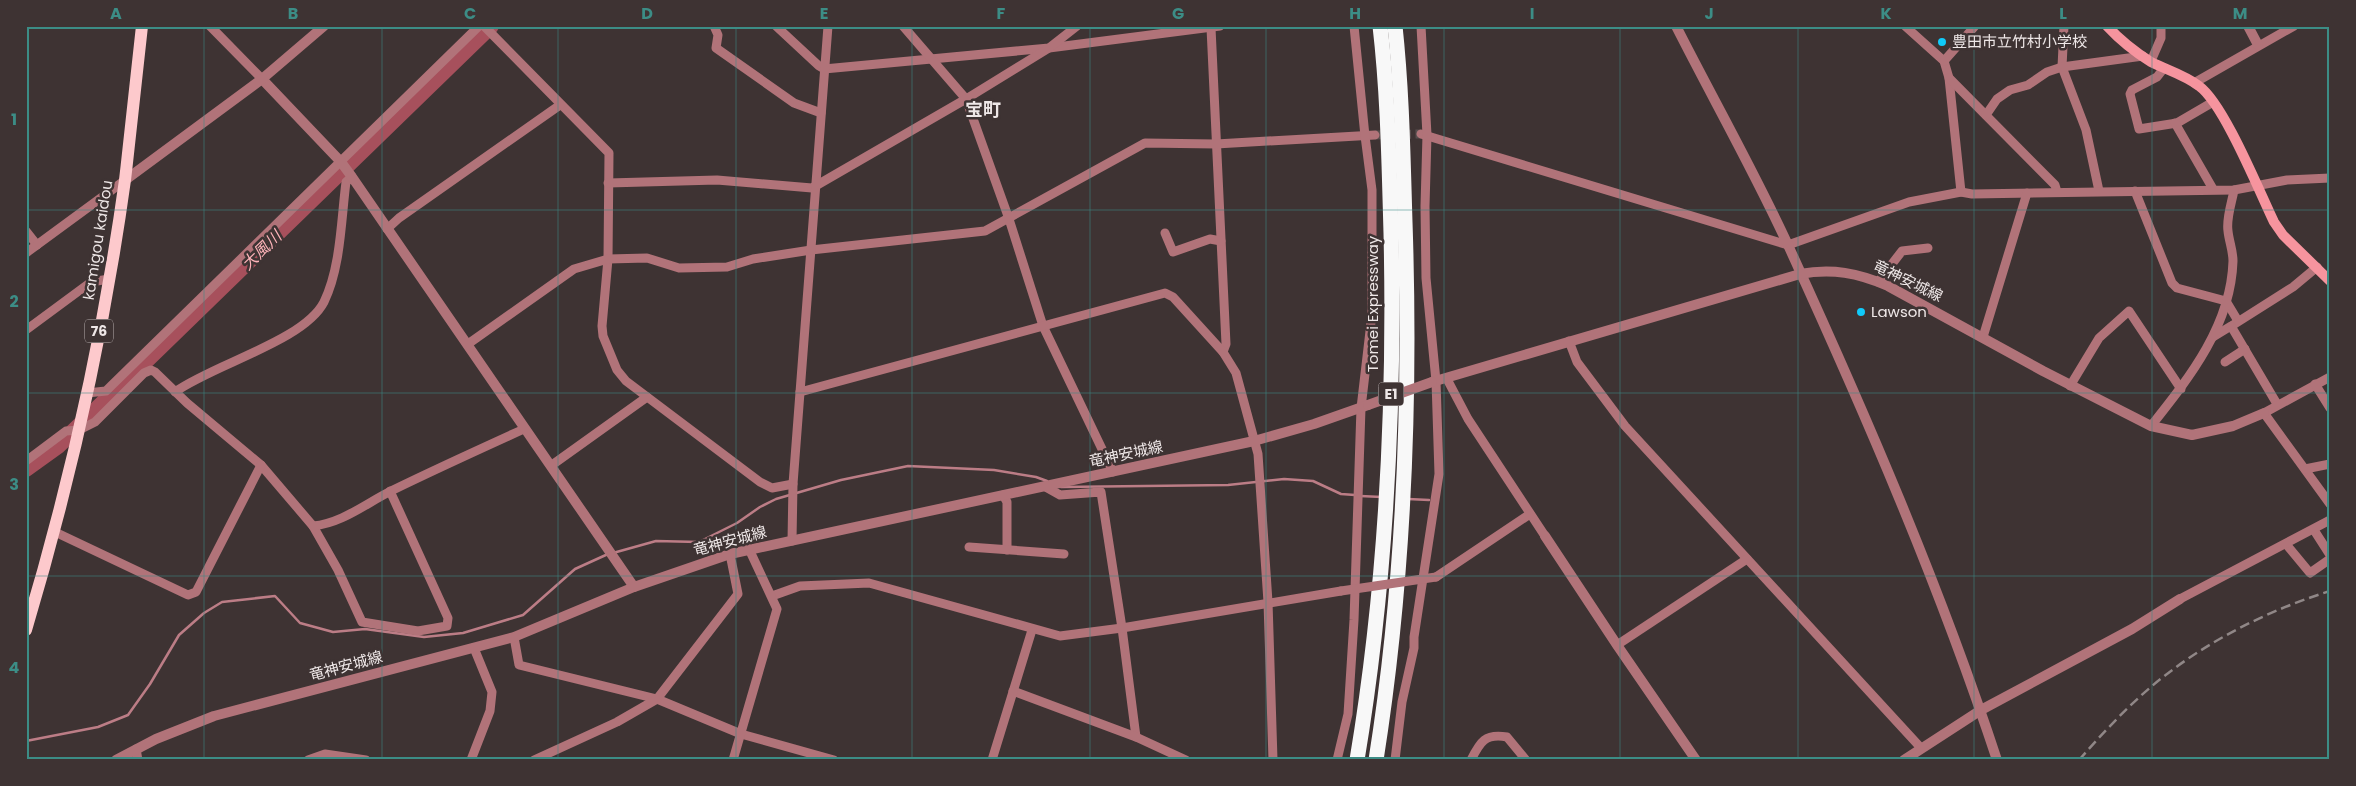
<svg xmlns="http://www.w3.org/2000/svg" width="2356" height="786" viewBox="0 0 2356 786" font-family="Poppins,'Noto Sans JP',sans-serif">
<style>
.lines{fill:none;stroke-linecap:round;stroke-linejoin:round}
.stream{stroke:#bc7d86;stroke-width:2.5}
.river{stroke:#a7505c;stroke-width:16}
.minor-tunnel{stroke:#584e4e;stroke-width:9;stroke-dasharray:9 4.5;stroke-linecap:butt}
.minor{stroke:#b17379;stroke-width:9}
.tertiary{stroke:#b17379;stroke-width:10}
.secondary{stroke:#f6949e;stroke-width:10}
.primary{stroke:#fdc9cc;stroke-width:12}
.motorway{stroke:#f8f8f8;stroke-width:15}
.rail{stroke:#908787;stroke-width:2.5;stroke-dasharray:10 5;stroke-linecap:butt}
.minor-bridge{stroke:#b17379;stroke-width:9}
.tertiary-bridge{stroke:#b17379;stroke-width:10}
.grid{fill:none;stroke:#3c8d86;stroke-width:1;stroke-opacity:0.55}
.poi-dot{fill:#10cafa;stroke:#3e3333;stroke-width:2}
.labels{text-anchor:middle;stroke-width:5;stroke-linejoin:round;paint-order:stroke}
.shield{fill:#3e3333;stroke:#b9b1b1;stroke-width:1}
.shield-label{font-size:14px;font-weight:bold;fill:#eee7e7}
.poi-label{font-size:15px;fill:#eee7e7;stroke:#3e3333;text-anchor:start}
.street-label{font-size:15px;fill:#eee7e7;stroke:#3e3333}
.water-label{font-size:16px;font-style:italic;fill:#fdb3b9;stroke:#3e3333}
.quarter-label{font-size:18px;font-weight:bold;fill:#eee7e7;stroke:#3e3333}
.neatline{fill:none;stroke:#3c8d86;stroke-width:2}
.grid-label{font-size:16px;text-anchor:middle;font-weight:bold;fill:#3c8d86}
</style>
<rect width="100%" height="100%" fill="#3e3333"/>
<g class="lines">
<g class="stream">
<polyline points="1061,487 1228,485 1284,479 1313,481 1341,494 1355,495"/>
<polyline points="1360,496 1382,497"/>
<polyline points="1408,499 1429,500"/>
<polyline points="613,553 656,541 699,542 737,523 760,507 776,499 841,480 908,466 994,470 1036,477 1047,481"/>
<polyline points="26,741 98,727 128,715 150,684 179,635 204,613 222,602 275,596 300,623 333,632 365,629 424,637 463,633 523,615 575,569 608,554"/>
</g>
<polyline class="river" points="26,469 58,446 111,395 491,26"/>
<polyline class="minor-tunnel" points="1375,135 1421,134"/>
<g class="minor">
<polyline points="210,26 262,79"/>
<polyline points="484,26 609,153 608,259 602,326 603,336 617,370 626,381 760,482 772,488 793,484"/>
<polyline points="714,26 718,35 716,48 794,103 821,113"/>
<polyline points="776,26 819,66 824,69 1049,48 1220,26"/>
<polyline points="903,26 966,99 1009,219 1043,326 1113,472"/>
<polyline points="1905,26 1944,61 1949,78 1961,192"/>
<polyline points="2064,26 2062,67 2086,130 2099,191"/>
<polyline points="1211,28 1226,344 1223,352"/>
<polyline points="1944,61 1975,26"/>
<polyline points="2151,61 2161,38 2161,26"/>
<polyline points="2164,68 2157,77 2132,90 2130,94 2139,129 2177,123 2213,102"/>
<polyline points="1949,78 2055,185 2057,192"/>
<polyline points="2194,83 2294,26"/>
<polyline points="1986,115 1997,99 2010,90 2028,85 2047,72 2062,67 2143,56"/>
<polyline points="2175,123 2213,189"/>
<polyline points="1421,134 1788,245 1909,202 1961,192 1972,194 2234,190 2287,180 2330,178"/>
<polyline points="608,183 717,180 812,188 966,99 1049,48 1077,26"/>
<polyline points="2135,191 2172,283 2177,288 2226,301 2238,321"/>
<polyline points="387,229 399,218 560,105"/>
<polyline points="26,231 37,245"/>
<polyline points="1165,233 1173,252 1210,239 1221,241"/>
<polyline points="26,253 124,181"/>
<polyline points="1878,282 1902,251 1928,248"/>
<polyline points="2233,325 2293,287 2317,267"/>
<polyline points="26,330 91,282 109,279"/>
<polyline points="1983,337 2027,193"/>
<polyline points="2213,337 2231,326 2277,404"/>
<polyline points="1569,341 1577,362 1625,426 1921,748"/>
<polyline points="468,344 574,269 608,259 647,258 679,268 727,267 753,259 811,250 985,231 1145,143 1216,144 1375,135"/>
<polyline points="2225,362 2245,349"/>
<polyline points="2330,377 2264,413 2330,504"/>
<polyline points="1447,379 1468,419 1545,536"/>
<polyline points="2315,384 2330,408"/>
<polyline points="2070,386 2099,338 2129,311 2181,389"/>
<path d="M175 392C214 364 304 341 324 302 341 267 341 220 346 182L352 177"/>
<polyline points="800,392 1165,293 1173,297 1223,352 1236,373 1258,454 1268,602 1273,760"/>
<polyline points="87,393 106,391 111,386 479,26"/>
<path d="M2151 426C2189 378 2231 326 2233 261 2233 251 2229 241 2228 231 2226 218 2232 202 2234 190"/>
<polyline points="26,461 66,431 79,430 95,422 144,373 151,370 155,372 187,403 261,465 313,526 338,570 362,622 418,631 447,626 448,618 390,491"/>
<polyline points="552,465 647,397"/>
<polyline points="2305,469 2330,464"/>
<polyline points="1044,486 1060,495 1101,492 1122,628 1136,737"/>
<polyline points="1003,495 1007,502 1007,550"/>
<path d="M313 526C343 523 366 503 393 490 436 469 480 449 524 429"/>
<polyline points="2314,530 2330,555"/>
<polyline points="55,532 188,595 196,592 261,465"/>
<polyline points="792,541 793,484 828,26"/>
<polyline points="2286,544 2310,573 2330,559"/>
<polyline points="969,547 1064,554"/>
<polyline points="1436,577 1530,514"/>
<polyline points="772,596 800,586 869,583 1060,636 1122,628 1341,591"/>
<polyline points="2180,599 2330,520"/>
<polyline points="514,637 519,665 657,699 741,734 834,760"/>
<polyline points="1617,645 1747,559"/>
<polyline points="1013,691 1136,737 1186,760"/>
<polyline points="136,749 138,760"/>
<polyline points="308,760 325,754 366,760"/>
<polyline points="471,760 490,711 492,692 474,648"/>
<polyline points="534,760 617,722 657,699 738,594 730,554"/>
<polyline points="733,760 777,609 749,549"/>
<polyline points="992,760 1032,630"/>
<polyline points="1337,760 1348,714 1354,620 1361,408 1372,314 1372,190 1365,136 1354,26"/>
<polyline points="1395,760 1402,702 1414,648 1414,637 1439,474 1436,381 1426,278 1425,206 1427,135 1421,26"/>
<path d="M1471 760C1480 742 1485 733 1507 737L1526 760"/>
</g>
<g class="tertiary">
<path d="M1676 26C1713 99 1754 171 1788 245 1865 413 1939 584 1997 760"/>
<polyline points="2248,26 2258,45"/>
<polyline points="262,79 341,162 352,177 634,587"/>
<polyline points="124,181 262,79 324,26"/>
<path d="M1432 382 1800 274C1832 268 1858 273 1888 286L2043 371 2151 426 2192 435 2233 426 2264 413"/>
<polyline points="1545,536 1617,645 1696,760"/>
<polyline points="116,760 156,739 214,716 514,637 634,587 730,554 1254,441 1314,424 1368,405"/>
<polyline points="1904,760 1981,710 2132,629 2180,599"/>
</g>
<path class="secondary" d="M2107 26C2120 40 2135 52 2151 62 2167 70 2185 75 2199 86 2224 104 2259 191 2274 222L2283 235 2330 281"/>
<path class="primary" d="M26 630C70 483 104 332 125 180 131 129 136 78 142 26"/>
<g class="motorway">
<path d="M1357 760C1386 586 1395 409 1391 233 1389 164 1388 95 1380 26"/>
<path d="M1376 760C1404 583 1411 401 1405 222 1403 157 1402 91 1395 26"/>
</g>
<path class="rail" d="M2079 760C2101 735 2126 708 2152 686 2203 643 2266 611 2330 591"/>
<polyline class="minor-bridge" points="1341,591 1436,577"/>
<polyline class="tertiary-bridge" points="1368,405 1432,382"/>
</g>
<path class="grid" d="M204 26V760M382 26V760M558 26V760M736 26V760M912 26V760M1090 26V760M1266 26V760M1444 26V760M1620 26V760M1798 26V760M1974 26V760M2152 26V760M26 210H2330M26 393H2330M26 576H2330"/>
<g class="poi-dot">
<circle cx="1942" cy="42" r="5"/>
<circle cx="1861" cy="312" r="5"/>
</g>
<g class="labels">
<g class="shield">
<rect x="85" y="319.5" width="28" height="23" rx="4"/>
<rect x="1378.5" y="382.5" width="25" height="23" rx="4"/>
</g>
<g class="shield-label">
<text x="99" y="336">76</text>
<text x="1391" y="399">E1</text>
</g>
<g class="poi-label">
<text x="1952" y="47">豊田市立竹村小学校</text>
<text x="1871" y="317">Lawson</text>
</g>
<g class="street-label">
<text transform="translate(98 240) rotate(-81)" y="5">kamigou kaidou</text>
<text transform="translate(1908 281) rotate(26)" y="5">竜神安城線</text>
<text transform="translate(1373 304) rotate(-90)" y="5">Tomei Expressway</text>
<text transform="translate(1126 454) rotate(-12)" y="5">竜神安城線</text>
<text transform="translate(730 541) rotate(-15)" y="5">竜神安城線</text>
<text transform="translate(346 666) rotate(-15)" y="5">竜神安城線</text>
</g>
<g class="water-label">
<text transform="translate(261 250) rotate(-44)" y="6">大風川</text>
</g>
<g class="quarter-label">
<text x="983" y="116">宝町</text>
</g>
</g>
<rect width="2356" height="786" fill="none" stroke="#3e3333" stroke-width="55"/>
<rect x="28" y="28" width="2300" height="730" class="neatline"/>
<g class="grid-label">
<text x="116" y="19">A</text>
<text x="293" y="19">B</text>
<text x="470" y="19">C</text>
<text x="647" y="19">D</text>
<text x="824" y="19">E</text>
<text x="1001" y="19">F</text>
<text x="1178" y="19">G</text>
<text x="1355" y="19">H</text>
<text x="1532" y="19">I</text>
<text x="1709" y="19">J</text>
<text x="1886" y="19">K</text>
<text x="2063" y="19">L</text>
<text x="2240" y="19">M</text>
<text x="14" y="125">1</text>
<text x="14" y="307">2</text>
<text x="14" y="490">3</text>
<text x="14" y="673">4</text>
</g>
</svg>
